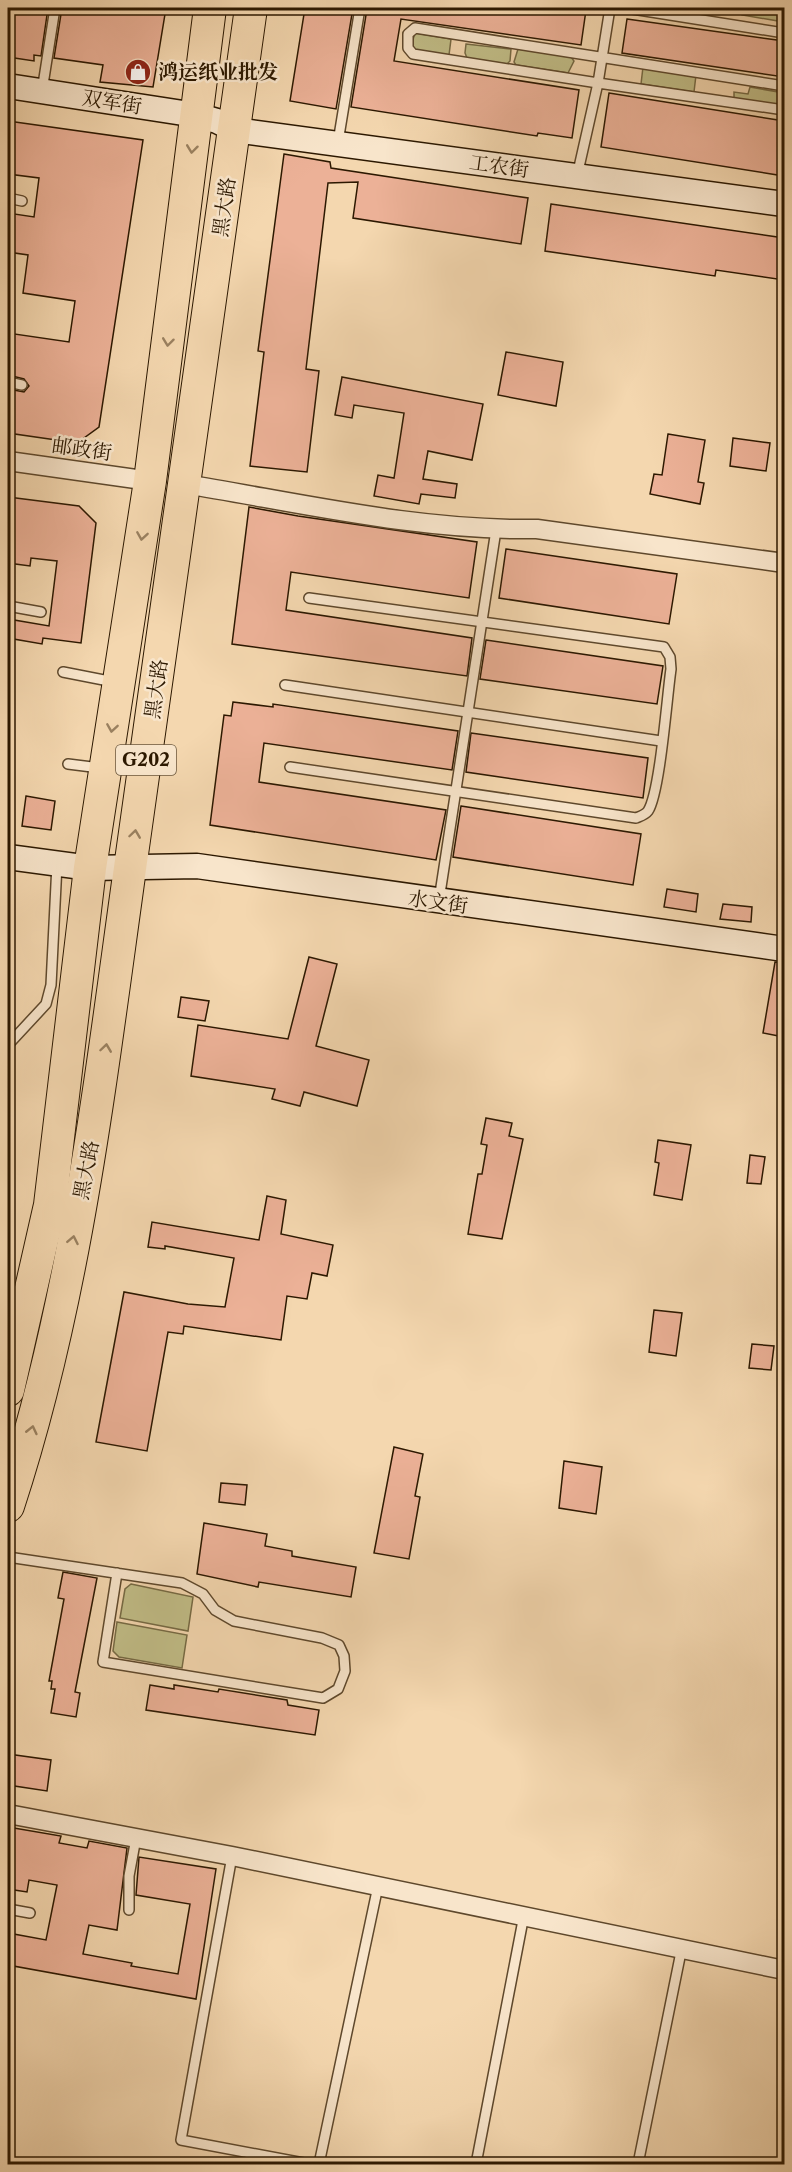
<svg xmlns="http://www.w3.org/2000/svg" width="792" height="2172" viewBox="0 0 792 2172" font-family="'Libre Caslon Text','Noto Serif SC',serif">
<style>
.green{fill:#c1bd87;stroke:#766a44;stroke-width:1.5}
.building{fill:#ecb197;stroke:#2c1800;stroke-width:1.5}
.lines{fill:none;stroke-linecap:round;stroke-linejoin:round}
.lane-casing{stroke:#5e482c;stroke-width:12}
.street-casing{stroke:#5e482c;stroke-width:21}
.secondary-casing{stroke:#2c1800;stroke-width:27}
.highway-casing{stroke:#2c1800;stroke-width:34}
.lane{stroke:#f8e5cb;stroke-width:9}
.street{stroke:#f8e5cb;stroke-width:18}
.secondary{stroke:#f8e5cb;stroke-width:24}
.highway{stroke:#f4d7af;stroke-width:32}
.oneway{stroke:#9a8160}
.labels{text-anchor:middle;stroke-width:5;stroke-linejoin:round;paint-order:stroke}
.shield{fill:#f8e5cb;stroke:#69563d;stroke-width:1.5}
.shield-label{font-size:18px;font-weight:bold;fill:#2c1800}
.poi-label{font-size:20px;font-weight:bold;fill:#2c1800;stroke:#f8e5cb;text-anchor:start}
.street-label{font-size:20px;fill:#2c1800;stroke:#f8e5cb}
</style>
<rect width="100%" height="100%" fill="#f4d7af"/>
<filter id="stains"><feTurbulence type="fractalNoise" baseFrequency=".00333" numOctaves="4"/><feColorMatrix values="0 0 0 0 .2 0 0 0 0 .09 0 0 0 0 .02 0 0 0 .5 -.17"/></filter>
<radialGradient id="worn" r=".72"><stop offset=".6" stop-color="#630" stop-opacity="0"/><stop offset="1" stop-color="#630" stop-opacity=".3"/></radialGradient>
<g class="green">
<polygon points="743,8 784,8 784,22 742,15"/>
<polygon points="415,33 451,39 449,55 414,50 411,46"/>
<polygon points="466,44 511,49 510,61 507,64 467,58 465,53"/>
<polygon points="518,49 571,57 574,61 568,73 516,65 514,62"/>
<polygon points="643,67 696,75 694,92 641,84"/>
<polygon points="750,87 784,93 784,107 734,99 734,92 748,94"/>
<polygon points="131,1584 193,1597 188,1631 120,1618 125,1589"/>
<polygon points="117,1622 187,1635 182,1668 119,1657 113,1651"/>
</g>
<g class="building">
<polygon points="8,8 48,8 41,56 34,55 34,61 8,57"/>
<polygon points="62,8 166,8 153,87 100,82 103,65 54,58"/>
<polygon points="305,8 353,8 336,109 290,101"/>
<polygon points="367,9 586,10 581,45 401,19 394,61 579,90 572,138 538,133 537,136 351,107"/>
<polygon points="627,19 784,41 784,77 622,53"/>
<polygon points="609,93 784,121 784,176 601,147"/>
<polygon points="8,121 143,140 99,427 77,443 8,433 8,389 24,392 29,386 24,379 8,375 8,333 69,342 75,301 23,293 28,255 8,252 8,213 34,217 39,178 8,174"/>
<polygon points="284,154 330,162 331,168 528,198 521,244 353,218 358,182 328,183 306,369 319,371 307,472 250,466 264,352 258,351"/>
<polygon points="551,204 784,238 784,280 716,270 715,276 545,251"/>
<polygon points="506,352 563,362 556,406 498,395"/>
<polygon points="342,377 483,404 472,460 428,451 423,479 457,484 455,498 421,494 419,504 374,496 378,475 394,478 404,413 354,405 352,418 335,415"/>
<polygon points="668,434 705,440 698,482 704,483 700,504 650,494 654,474 662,475"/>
<polygon points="733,438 770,443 766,471 730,466"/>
<polygon points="8,497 79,506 96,523 81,643 43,638 42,644 8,638 8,619 49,626 57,561 31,558 30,566 8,563"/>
<polygon points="249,507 298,516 477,542 469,598 291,572 286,610 472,638 467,676 232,644"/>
<polygon points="506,549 677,574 669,624 499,598"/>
<polygon points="486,640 663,666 657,704 480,679"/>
<polygon points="233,702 273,707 273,704 458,731 452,770 264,743 259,782 446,810 436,860 210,825 224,715 231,716"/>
<polygon points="471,733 648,758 643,798 466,772"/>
<polygon points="26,796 55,801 51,830 22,826"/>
<polygon points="461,806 641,834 633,885 453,857"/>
<polygon points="667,889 698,894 696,912 664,907"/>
<polygon points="723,904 752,907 751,922 720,919"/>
<polygon points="309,957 337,964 316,1046 369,1060 357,1106 304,1092 300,1106 272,1099 275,1089 191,1076 198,1025 288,1039"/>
<polygon points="775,962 784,963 784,1037 763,1033"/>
<polygon points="181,997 209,1001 205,1021 178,1017"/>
<polygon points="486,1118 512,1123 509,1136 523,1139 502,1239 468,1234 478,1174 482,1174 487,1145 481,1144"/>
<polygon points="658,1140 691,1145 682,1200 654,1195 659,1163 655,1162"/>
<polygon points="750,1155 765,1157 761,1184 747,1183"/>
<polygon points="267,1196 286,1200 281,1234 333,1245 327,1276 312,1273 307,1299 287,1296 281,1340 184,1326 183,1334 168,1332 147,1451 96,1442 124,1292 188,1304 225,1307 234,1258 165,1246 165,1249 148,1247 152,1222 259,1240"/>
<polygon points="654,1310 682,1313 676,1356 649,1352"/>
<polygon points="752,1344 774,1346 771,1370 749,1368"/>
<polygon points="394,1447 423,1454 415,1496 420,1497 409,1559 374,1553"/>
<polygon points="564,1461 602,1467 596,1514 559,1508"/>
<polygon points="221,1483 247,1485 245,1505 219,1502"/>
<polygon points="204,1523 267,1534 265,1546 292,1551 292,1556 356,1567 351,1597 259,1582 258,1587 197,1574"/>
<polygon points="63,1572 97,1578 75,1692 80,1693 76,1717 51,1713 55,1689 51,1689 52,1681 49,1681 64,1599 58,1598"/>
<polygon points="150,1685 174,1689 174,1685 218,1692 219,1689 287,1700 288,1705 319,1710 315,1735 146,1710"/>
<polygon points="8,1754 51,1760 47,1791 8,1785"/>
<polygon points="8,1827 61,1836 59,1843 87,1848 89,1841 127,1848 117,1930 89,1925 83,1954 132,1963 131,1966 178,1974 190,1904 136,1895 139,1857 216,1869 196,1999 8,1965 8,1933 46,1940 57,1885 29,1880 27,1892 8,1889"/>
</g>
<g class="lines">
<g class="lane-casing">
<g id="lane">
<path d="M610 8 598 83 413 54 408 48V34L415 28C538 47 661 66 784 86"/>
<polyline points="626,8 784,33"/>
<polyline points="42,91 55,8"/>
<polyline points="338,142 360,8"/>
<polyline points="577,176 598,83 784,110"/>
<polyline points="8,198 22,201"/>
<polyline points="8,259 9,259"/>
<polyline points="8,382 22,385"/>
<polyline points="8,606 41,612"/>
<polyline points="63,672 114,682"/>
<polyline points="285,685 661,741"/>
<polyline points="68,764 100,768"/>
<path d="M290 767 636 818C641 816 645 815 648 811 660 793 667 696 671 669L670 657 664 647 309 598"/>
<polyline points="439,900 496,530"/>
<polyline points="8,1045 46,1004 51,985 57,864"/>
<polyline points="8,1557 182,1583 203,1594 215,1610 234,1621 322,1638 339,1645 344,1656 345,1671 338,1689 323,1698 103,1662 117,1573"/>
<polyline points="232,1856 181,2140 309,2164"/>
<polyline points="8,1909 30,1913"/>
<polyline points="129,1910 129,1876 136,1838"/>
<polyline points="319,2164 378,1886"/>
<polyline points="476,2164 524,1915"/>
<polyline points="638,2164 682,1947"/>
</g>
</g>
<g class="street-casing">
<g id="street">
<polyline points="8,461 150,481"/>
<path d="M185 484C301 503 419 531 537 529L784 563"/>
<polyline points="8,1814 232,1856 784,1970"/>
</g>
</g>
<g class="secondary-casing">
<g id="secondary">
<polyline points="8,86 196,115 217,121 235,130 784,204"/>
<polyline points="8,857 90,868 197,866 784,949"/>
</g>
</g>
<g class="highway-casing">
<g id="highway">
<polyline points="8,1390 50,1205 90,868 150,481 210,8"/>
<path d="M8 1506C77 1296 101 1073 132 854 173 572 214 290 251 8"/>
</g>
</g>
<use href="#lane" class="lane"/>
<use href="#street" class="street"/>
<use href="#secondary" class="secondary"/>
<use href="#highway" class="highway"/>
</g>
<defs><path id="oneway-chevron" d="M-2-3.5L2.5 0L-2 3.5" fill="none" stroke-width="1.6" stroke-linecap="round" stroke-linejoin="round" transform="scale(1.5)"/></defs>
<g class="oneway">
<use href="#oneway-chevron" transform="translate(192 149) rotate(97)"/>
<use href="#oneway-chevron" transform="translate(168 342) rotate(97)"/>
<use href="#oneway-chevron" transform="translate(142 536) rotate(99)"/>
<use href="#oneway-chevron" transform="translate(112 728) rotate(99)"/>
<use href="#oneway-chevron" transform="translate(135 834) rotate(-82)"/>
<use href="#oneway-chevron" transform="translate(106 1048) rotate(-82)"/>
<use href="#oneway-chevron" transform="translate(73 1240) rotate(-79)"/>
<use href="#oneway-chevron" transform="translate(32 1430) rotate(-77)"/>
</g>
<defs>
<g id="shop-disc" transform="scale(1.35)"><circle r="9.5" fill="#8f2418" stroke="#f8e5cb"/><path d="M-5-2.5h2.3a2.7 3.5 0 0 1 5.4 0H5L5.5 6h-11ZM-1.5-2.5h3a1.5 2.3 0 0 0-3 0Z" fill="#fff"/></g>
</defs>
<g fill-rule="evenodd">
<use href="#shop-disc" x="138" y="72"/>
</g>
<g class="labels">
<rect class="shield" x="116" y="745" width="60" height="30" rx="4.5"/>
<g class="shield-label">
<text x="146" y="766">G202</text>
</g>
<g class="poi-label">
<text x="158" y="79">鸿运纸业批发</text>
</g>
<g class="street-label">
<text transform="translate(112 102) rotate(9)" y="7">双军街</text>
<text transform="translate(499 166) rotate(8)" y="7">工农街</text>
<text transform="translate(224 207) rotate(-82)" y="7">黑大路</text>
<text transform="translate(82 449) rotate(8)" y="7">邮政街</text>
<text transform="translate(156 689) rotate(-82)" y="7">黑大路</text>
<text transform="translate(438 902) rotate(8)" y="7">水文街</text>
<text transform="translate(86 1170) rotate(-79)" y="7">黑大路</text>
</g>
</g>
<rect width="792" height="2172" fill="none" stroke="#f4d7af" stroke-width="30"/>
<rect x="9" y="9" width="774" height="2154" fill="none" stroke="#2c1800" stroke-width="3"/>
<rect x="15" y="15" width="762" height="2142" fill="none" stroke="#2c1800" stroke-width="1.5"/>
<rect width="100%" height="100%" filter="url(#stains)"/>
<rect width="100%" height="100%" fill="url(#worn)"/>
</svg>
